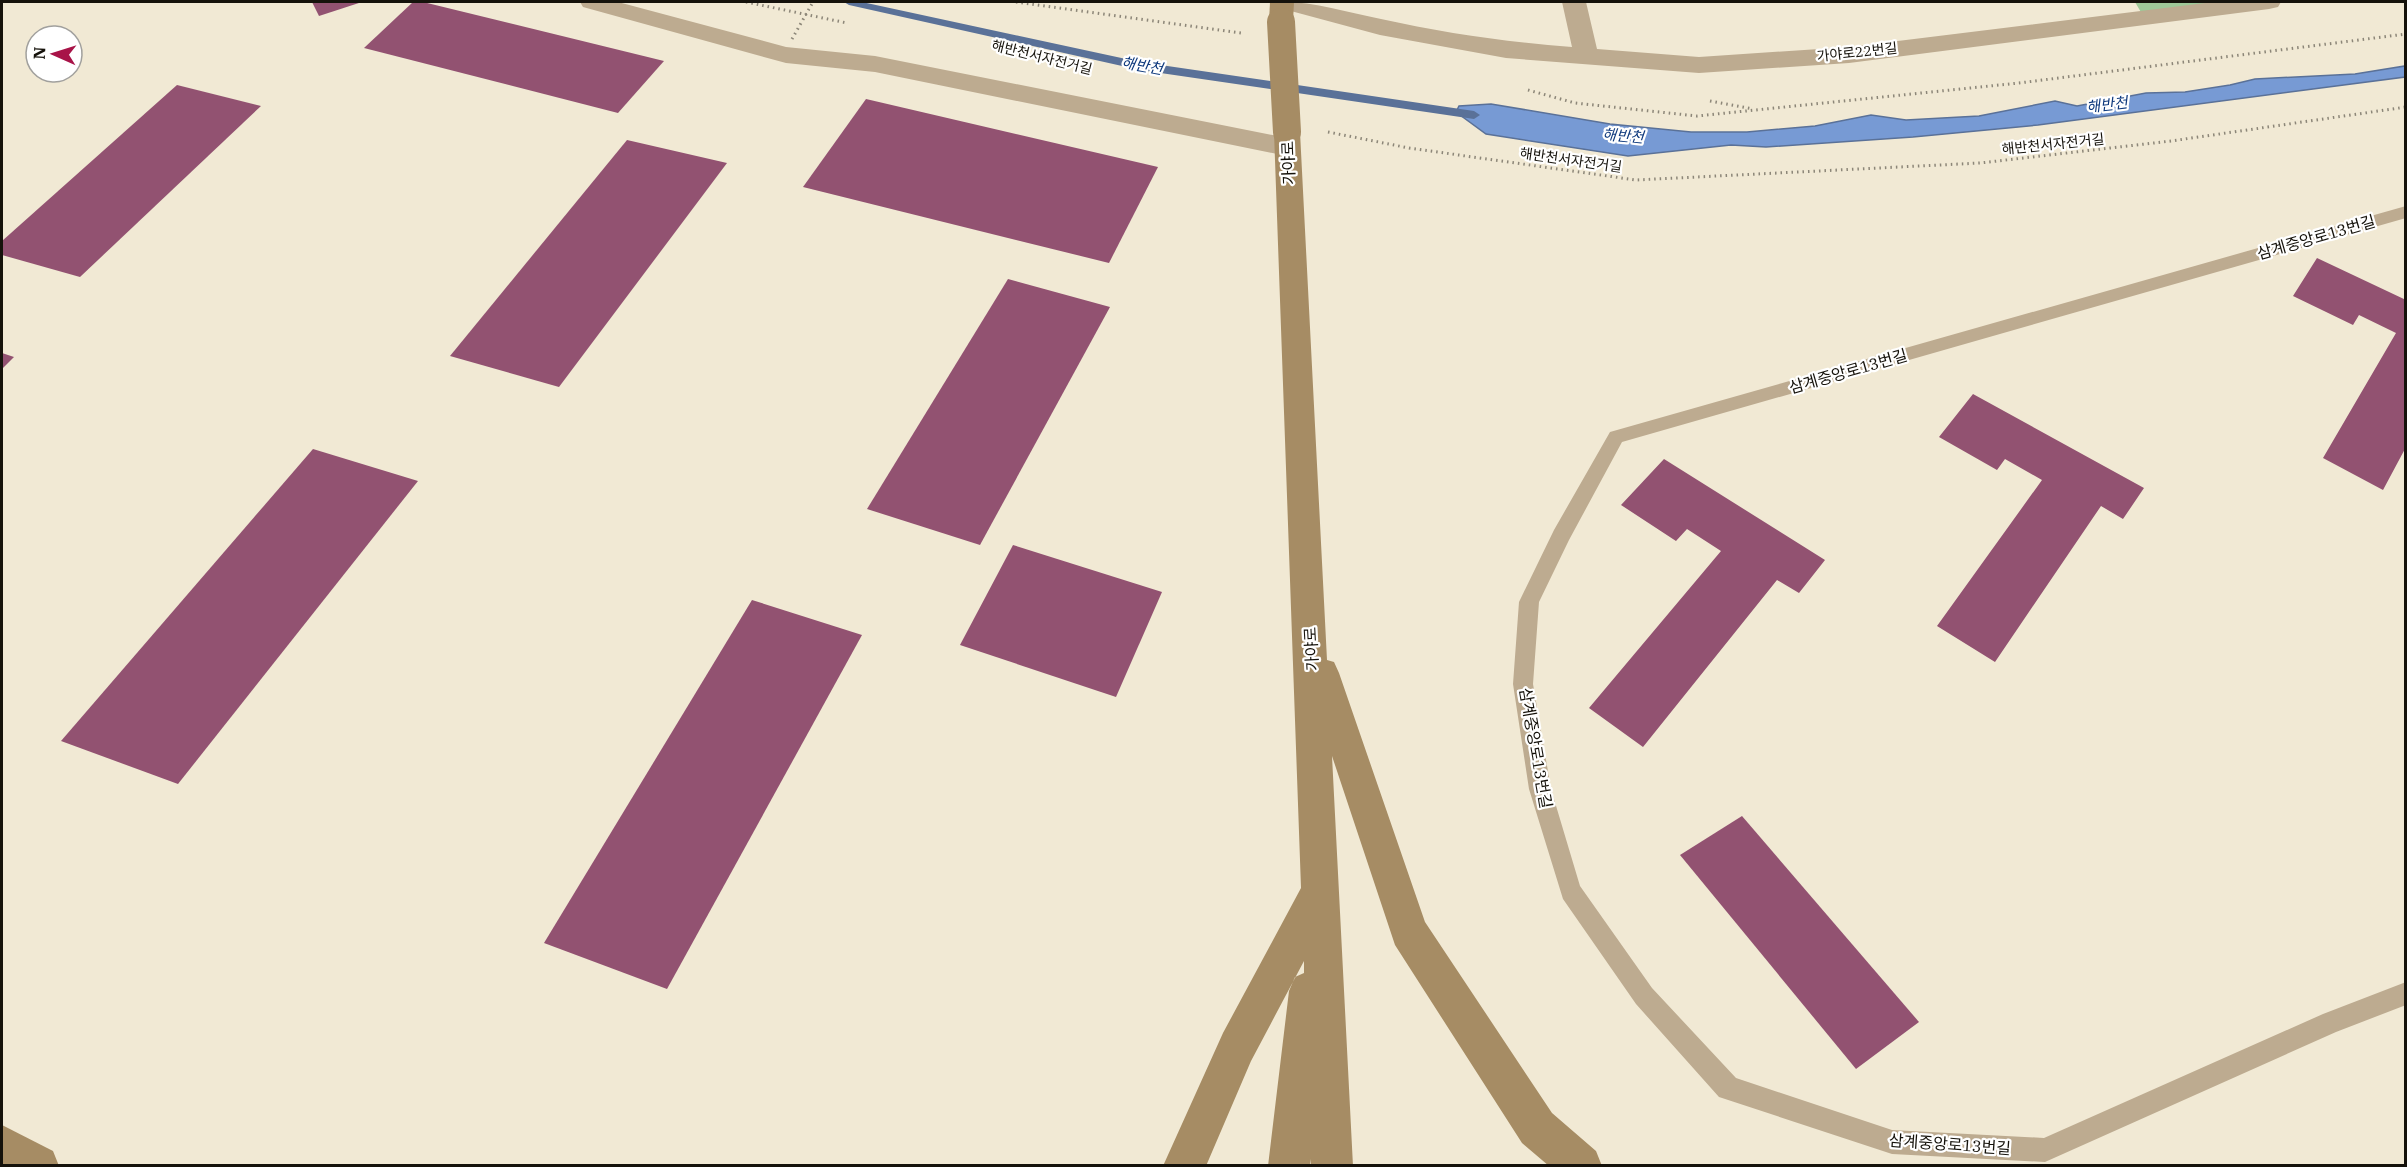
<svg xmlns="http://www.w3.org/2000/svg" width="2407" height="1167" viewBox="0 0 2407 1167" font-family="'IBM Plex Serif','Noto Sans KR',serif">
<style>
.green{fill:#9fc898}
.water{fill:#779ad4;stroke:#5a7198;stroke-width:1.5}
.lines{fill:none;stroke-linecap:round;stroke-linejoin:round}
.stream{fill:#5a7198;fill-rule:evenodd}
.building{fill:#925271}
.path{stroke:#8c8678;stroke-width:3;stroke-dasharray:1.5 4;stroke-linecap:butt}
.lane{fill:#bdab90;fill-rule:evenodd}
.street{fill:#bdab90;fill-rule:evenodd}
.secondary{fill:#a68c64;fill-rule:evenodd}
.path-bridge{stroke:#8c8678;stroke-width:3;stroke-dasharray:1.5 4;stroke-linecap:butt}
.secondary-bridge{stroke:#a68c64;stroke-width:28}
.labels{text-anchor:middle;stroke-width:4.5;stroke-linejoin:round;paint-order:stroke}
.far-street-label{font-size:14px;fill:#15120b;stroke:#fff}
.far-water-label{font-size:15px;font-style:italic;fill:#0d387c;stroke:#fff}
.street-label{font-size:16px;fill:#15120b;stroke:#fff}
</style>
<rect width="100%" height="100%" fill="#f1e9d4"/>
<polygon class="green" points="2135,2 2242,2 2142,14"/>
<polygon class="water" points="2405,66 2405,77 2038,125 1913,137 1766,147 1731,145 1628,156 1486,134 1456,112 1459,106 1491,104 1610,124 1691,132 1747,132 1815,126 1871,115 1906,120 1979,116 2055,101 2077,106 2146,93 2185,92 2230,85 2255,79 2355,74"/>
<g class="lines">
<polygon class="stream" points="844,2 862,2 1140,62 1474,111 1480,115 1474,119 1140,70 849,5"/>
</g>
<g class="building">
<polygon points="312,2 362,2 319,16"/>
<polygon points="413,2 423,2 664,61 618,113 364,48"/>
<polygon points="177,85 261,106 80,277 2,255 2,241"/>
<polygon points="866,99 1158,167 1109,263 803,187"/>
<polygon points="627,140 727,163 559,387 450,356"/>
<polygon points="2317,258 2406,300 2406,447 2383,490 2323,458 2396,333 2359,315 2353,325 2293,296"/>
<polygon points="1008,279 1110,307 980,545 867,509"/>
<polygon points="2,353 14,357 2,369"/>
<polygon points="1973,394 2144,488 2123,519 2101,506 1995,662 1937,626 2042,480 2005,459 1997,470 1939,437"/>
<polygon points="313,449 418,481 178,784 61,741"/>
<polygon points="1664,459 1825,560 1799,593 1777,580 1643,747 1589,708 1721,551 1687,529 1676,541 1621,505"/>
<polygon points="1013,545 1162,592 1116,697 960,645"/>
<polygon points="752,600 862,635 667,989 544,943"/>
<polygon points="1742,816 1919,1022 1856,1069 1680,855"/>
</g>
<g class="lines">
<g class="path">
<polyline points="746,2 847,23"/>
<polyline points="1016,2 1241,33"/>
<polyline points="1528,90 1575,103 1697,116 2019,83 2406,34"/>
<polyline points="1710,101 1753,109"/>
<polyline points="1328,132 1409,148 1636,180 1980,163 2171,141 2406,107"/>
</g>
<polygon class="lane" points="2406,206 2406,218 1622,442 1569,540 1539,602 1533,684 1551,789 1580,886 1652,988 1736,1078 1892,1130 2044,1138 2323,1014 2406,982 2406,1005 2336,1032 2045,1162 1892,1154 1719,1097 1636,1004 1563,899 1529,789 1513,684 1519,602 1554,530 1610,432"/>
<g class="street">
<polygon points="580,2 618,2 786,47 875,56 1287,138 1296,141 1300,147 1296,153 1287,156 875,72 786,63 583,7"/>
<path d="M1273 2C1311 0 1344 12 1381 19 1444 33 1507 42 1572 47L1562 2H1586L1597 49 1699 57 1849 47 2213 2H2281L2278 7 2269 9 1849 63 1699 73 1506 58 1380 35 1276 7Z"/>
</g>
<g class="secondary">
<polygon points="1270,2 1294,2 1293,22 1290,27 1281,30 1272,27 1269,22"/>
<polygon points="1287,123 1296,126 1300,132 1327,660 1334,662 1339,673 1425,922 1552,1113 1596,1151 1602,1166 1549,1166 1522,1143 1395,945 1332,756 1353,1166 1311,1166 1311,1159 1310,1166 1268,1166 1289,991 1295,977 1304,973 1304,961 1251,1061 1206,1166 1163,1166 1223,1033 1301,888 1274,132 1278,126"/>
<polygon points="2,1125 53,1151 59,1166 2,1166"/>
</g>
<polyline class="path-bridge" points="792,39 813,2"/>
<polyline class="secondary-bridge" points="1281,22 1287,132"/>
</g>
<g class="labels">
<g class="far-street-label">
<text transform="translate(1857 52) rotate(-6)" y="5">가야로22번길</text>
<text transform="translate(1042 57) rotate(14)" y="5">해반천서자전거길</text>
<text transform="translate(2053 144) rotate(-6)" y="5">해반천서자전거길</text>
<text transform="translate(1571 160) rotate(8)" y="5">해반천서자전거길</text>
</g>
<g class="far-water-label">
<text transform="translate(1142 66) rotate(10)" y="5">해반천</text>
<text transform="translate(2107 105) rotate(-7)" y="5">해반천</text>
<text transform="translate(1623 136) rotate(5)" y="5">해반천</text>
</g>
<g class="street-label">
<text transform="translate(1288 163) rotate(-92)" y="6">가야로</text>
<text transform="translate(2316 237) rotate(-16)" y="6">삼계중앙로13번길</text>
<text transform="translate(1848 371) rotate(-16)" y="6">삼계중앙로13번길</text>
<text transform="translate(1311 649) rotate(-93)" y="6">가야로</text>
<text transform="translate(1536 748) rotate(80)" y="6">삼계중앙로13번길</text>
<text transform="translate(1950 1144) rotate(4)" y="6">삼계중앙로13번길</text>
</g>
</g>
<rect width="2407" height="1167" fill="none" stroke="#15120b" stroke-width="6"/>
<g transform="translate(54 54) rotate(273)"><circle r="28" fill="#ffffff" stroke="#a1a09d" stroke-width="1.5"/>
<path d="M0-4.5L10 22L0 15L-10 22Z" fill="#a81348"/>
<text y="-9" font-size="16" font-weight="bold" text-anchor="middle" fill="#15120b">N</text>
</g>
</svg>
